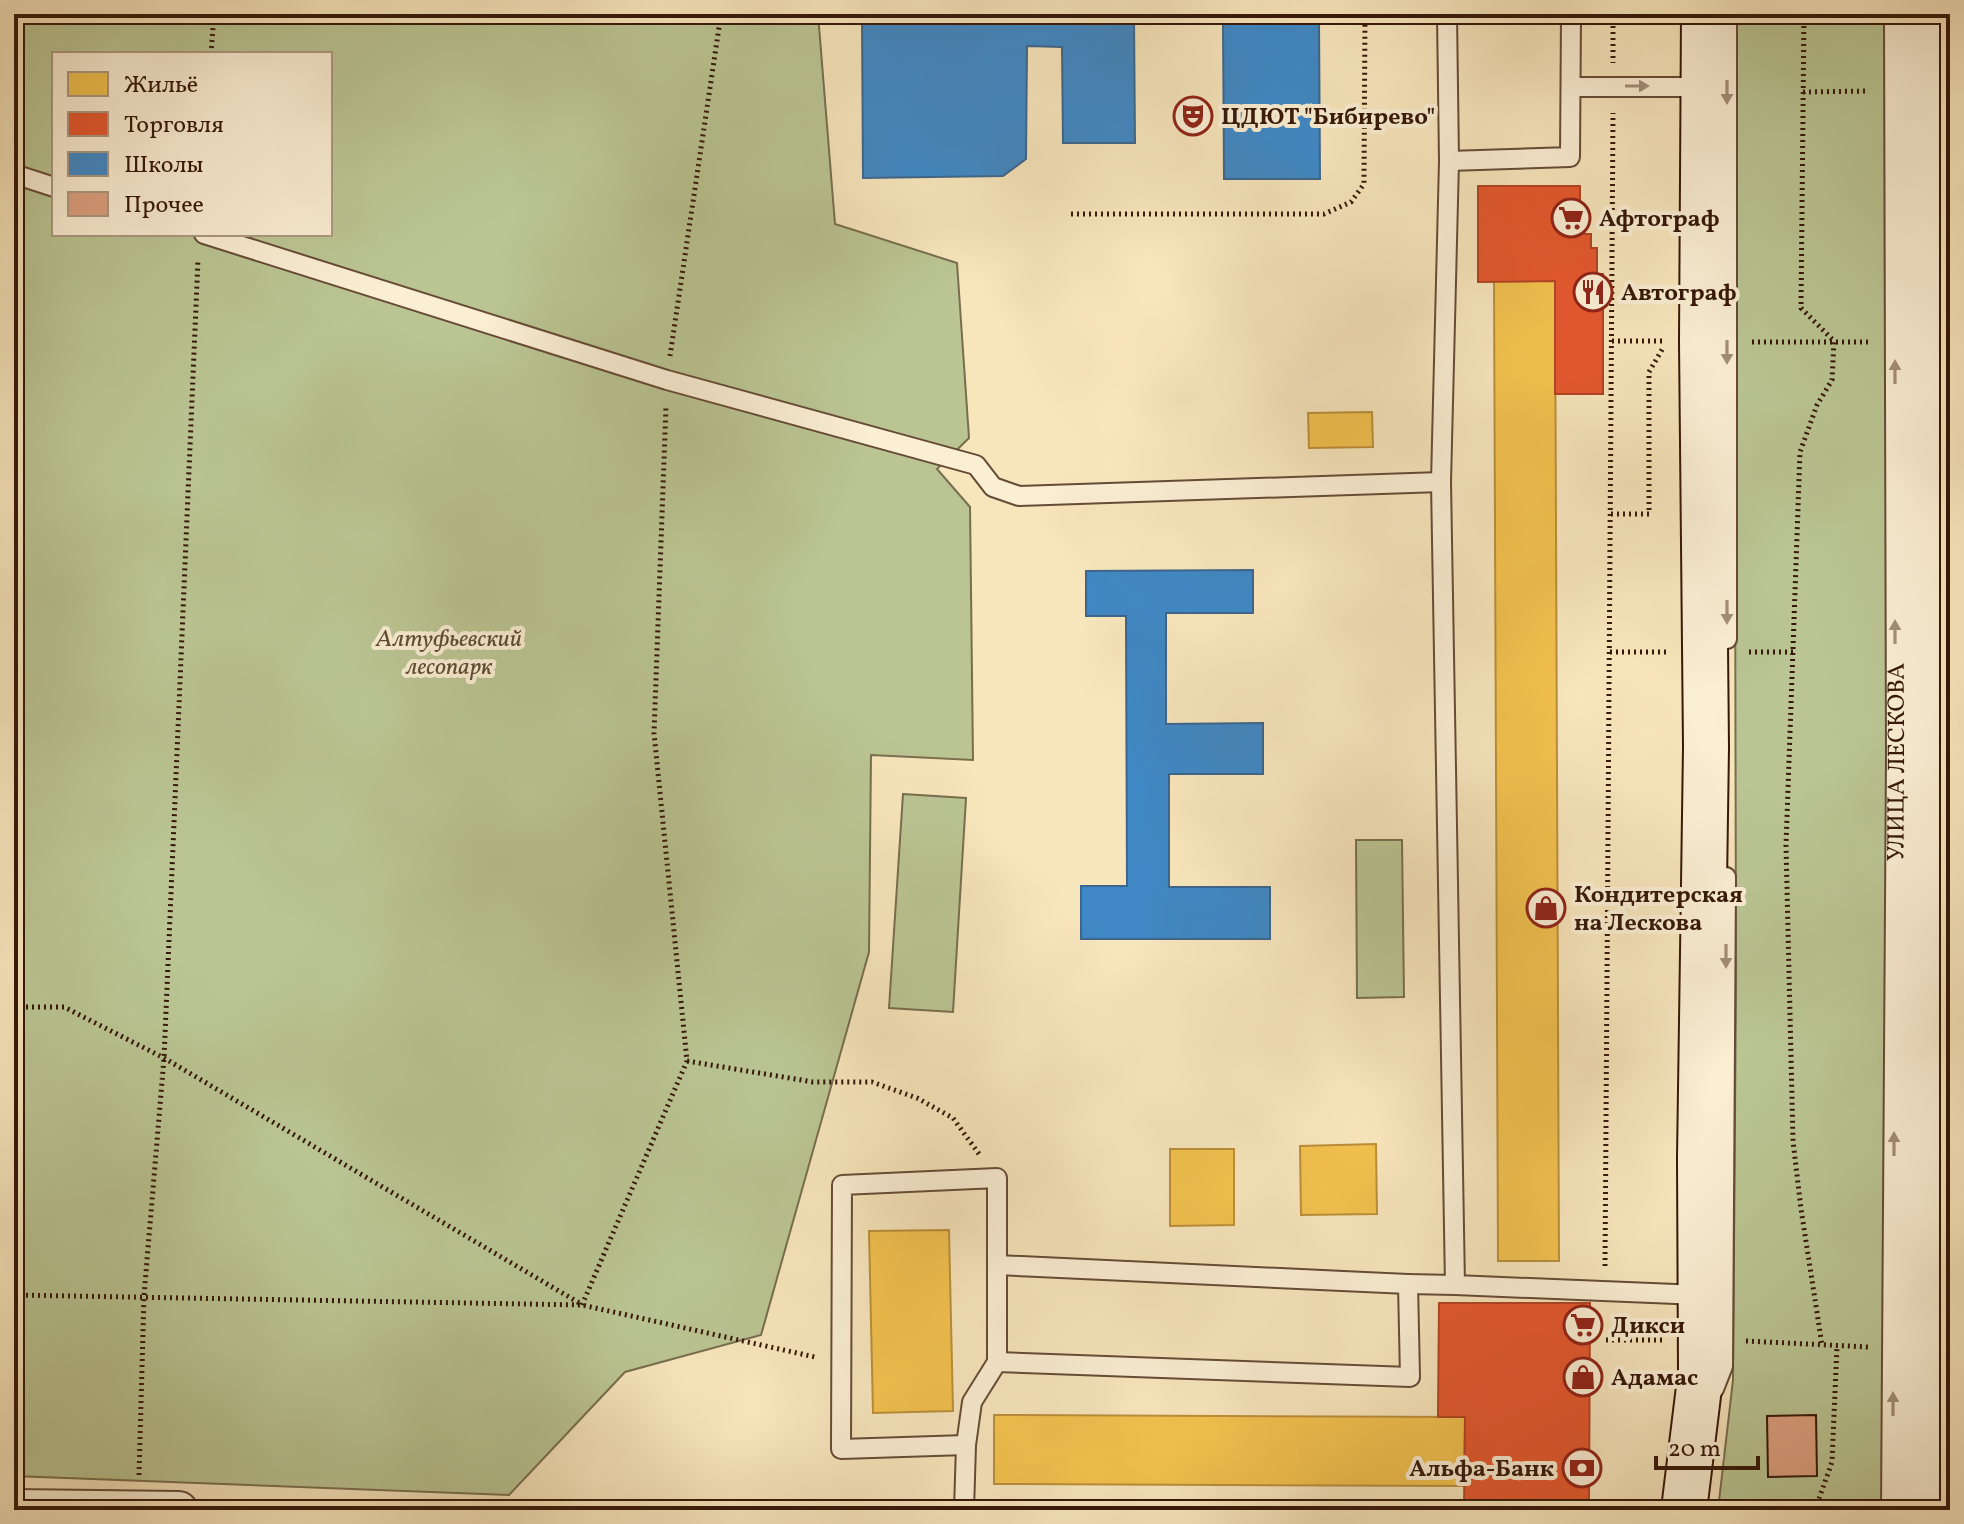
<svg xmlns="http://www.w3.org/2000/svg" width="1964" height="1524" viewBox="0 0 1964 1524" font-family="Vollkorn,serif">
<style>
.green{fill:#bac593;stroke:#786e4e;stroke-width:2;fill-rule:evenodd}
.homes{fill:#f2c14e;stroke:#ba8e39;stroke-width:2}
.shops{fill:#e4572e;stroke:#b04423;stroke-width:2}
.schools{fill:#3f88c5;stroke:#3c668d;stroke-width:2}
.building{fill:#dca080;stroke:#361809;stroke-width:2}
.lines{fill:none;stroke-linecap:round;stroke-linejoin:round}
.service-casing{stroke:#664b36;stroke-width:22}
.minor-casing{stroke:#664b36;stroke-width:40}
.secondary-casing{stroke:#361809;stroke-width:48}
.path{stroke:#361809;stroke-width:5;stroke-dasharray:2 4;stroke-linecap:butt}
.service{stroke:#faeed3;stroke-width:18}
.minor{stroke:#faeed3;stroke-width:36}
.secondary{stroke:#faeed3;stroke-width:44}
.oneway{fill:#a28e78}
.labels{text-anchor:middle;stroke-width:8;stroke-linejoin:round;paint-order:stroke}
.poi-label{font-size:24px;font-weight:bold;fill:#361809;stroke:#faeed3;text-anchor:start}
.park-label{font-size:24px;font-style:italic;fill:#5e4c32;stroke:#faeed3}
.street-label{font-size:24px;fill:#361809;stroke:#faeed3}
</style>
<rect width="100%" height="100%" fill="#f7e5bc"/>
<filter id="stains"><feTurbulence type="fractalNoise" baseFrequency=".0025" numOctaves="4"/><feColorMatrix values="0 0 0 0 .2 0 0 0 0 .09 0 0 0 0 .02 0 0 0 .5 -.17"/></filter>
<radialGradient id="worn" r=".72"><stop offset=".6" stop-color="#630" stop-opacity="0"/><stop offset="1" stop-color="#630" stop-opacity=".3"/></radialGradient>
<g class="green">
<path d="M14 14H818L835 224 957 263 969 438 937 469 970 507 973 760 871 755 869 952 761 1335 625 1372 509 1495 14 1476ZM54 54H330V234H54Z"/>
<polygon points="1734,14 1889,14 1891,1510 1718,1510 1733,1380 1736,984"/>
<polygon points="903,794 966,798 953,1012 889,1008"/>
<polygon points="1356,840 1402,840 1404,997 1357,998"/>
</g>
<g class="homes">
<polygon points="1494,281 1555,281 1559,1261 1498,1261"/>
<polygon points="1372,412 1373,447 1309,448 1308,413"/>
<polygon points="1376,1144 1377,1214 1301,1215 1300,1146"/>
<polygon points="1170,1149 1234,1149 1234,1225 1170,1226"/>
<polygon points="949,1230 953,1411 873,1413 869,1231"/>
<polygon points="994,1415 1465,1417 1464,1486 994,1484"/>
</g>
<g class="shops">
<polygon points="1478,186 1580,186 1580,234 1591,234 1591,248 1597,248 1597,274 1603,274 1603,394 1555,394 1555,281 1478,282"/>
<polygon points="1439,1303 1590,1303 1589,1510 1464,1510 1465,1417 1438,1417"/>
<rect x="1831" y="1507" width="46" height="3"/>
</g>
<g class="schools">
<polygon points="862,14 1348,14 1348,21 1319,21 1320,179 1224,179 1223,19 1134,19 1135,143 1063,143 1062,47 1027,46 1026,159 1003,176 863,178"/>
<polygon points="1253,570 1253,613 1166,613 1166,724 1263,723 1263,774 1169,774 1169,887 1270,887 1270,939 1081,939 1081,886 1127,886 1126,616 1086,616 1086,571"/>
</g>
<polygon class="building" points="1816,1415 1817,1476 1768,1477 1767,1416"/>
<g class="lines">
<g class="service-casing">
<g id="service">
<polyline points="1447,14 1449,161 1441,482 1455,1285 1700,1295"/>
<polyline points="1727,14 1727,639"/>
<polyline points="1571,87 1703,87"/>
<polyline points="1449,161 1570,157 1571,14"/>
<polyline points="14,174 54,187"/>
<polyline points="204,234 667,380 976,465 993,487 1019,496 1441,482"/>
<polyline points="997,1265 1408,1284"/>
<polyline points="1714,1389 1723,1366 1726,877"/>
<polyline points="966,1445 841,1449 842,1185 997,1178 997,1362"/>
<polyline points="964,1510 966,1445 972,1402 997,1362 1410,1377 1408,1284 1455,1285"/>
<path id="s1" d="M1891 1510 1896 756 1894 14"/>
</g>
</g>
<g class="minor-casing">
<polyline id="minor" points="14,1508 179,1510"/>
</g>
<g class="secondary-casing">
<g id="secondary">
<polyline points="1684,1510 1701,1371 1700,1158 1706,747 1702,342 1704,14"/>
<polyline points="1919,1510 1921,14"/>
</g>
</g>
<g class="path">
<polyline points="1613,14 1613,63"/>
<polyline points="1804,14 1801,308 1834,341 1832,380 1817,405 1800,452 1786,845 1793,1141 1801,1209 1822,1345"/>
<polyline points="211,54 214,14"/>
<polyline points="1803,92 1869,91"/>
<polyline points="1071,214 1324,214 1351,202 1364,184 1365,14"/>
<polyline points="1612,341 1663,341"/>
<polyline points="1752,342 1870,342"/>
<polyline points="670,356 721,14"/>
<polyline points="1611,514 1649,514 1649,372 1663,348"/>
<polyline points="1610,652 1669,652"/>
<polyline points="1749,652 1793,652"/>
<polyline points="14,1007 64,1007 164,1058 581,1304"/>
<polyline points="687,1061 813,1082 872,1082 917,1098 953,1118 979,1154"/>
<polyline points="1605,1266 1613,113"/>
<polyline points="14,1295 582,1305 815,1357"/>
<polyline points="582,1305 687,1061 654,733 666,406"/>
<polyline points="1606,1340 1662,1340"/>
<polyline points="1746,1341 1868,1347"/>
<polyline points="139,1475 144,1296 164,1058 198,259"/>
<polyline points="1815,1510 1832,1462 1837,1346"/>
</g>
<use href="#service" class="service"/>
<use href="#minor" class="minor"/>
<use href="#secondary" class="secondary"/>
</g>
<defs><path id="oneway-solid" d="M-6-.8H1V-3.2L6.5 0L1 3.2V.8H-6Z" transform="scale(2)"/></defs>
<g class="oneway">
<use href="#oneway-solid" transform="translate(1637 86)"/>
<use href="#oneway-solid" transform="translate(1727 92) rotate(90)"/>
<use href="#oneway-solid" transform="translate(1727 352) rotate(90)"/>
<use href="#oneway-solid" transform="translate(1895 372) rotate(-90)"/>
<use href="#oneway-solid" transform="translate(1727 612) rotate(90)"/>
<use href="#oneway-solid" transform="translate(1895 632) rotate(-90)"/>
<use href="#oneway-solid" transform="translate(1726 956) rotate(90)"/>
<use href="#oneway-solid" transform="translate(1894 1144) rotate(-90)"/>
<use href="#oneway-solid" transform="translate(1893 1404) rotate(-90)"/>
</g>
<defs>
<g id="theatre-ring" transform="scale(2)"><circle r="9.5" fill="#faeed3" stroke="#8f2418" stroke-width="1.5"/><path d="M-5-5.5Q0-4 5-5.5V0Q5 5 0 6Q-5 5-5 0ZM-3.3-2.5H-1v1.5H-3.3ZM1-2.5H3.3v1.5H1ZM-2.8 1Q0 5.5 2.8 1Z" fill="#8f2418"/></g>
<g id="supermarket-ring" transform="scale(2)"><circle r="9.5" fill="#faeed3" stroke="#8f2418" stroke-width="1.5"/><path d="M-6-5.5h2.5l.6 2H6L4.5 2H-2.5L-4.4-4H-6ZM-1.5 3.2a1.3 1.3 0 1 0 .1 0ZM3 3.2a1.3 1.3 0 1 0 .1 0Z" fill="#8f2418"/></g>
<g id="restaurant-ring" transform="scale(2)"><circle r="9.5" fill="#faeed3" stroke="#8f2418" stroke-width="1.5"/><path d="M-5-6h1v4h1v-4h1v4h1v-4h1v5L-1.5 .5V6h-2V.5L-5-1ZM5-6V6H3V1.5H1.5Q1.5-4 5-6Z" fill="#8f2418"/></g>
<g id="shop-ring" transform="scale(2)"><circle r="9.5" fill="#faeed3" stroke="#8f2418" stroke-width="1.5"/><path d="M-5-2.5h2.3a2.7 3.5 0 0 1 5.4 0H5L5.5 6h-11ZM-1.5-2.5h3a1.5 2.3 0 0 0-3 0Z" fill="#8f2418"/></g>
<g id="bank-ring" transform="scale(2)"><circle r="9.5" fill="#faeed3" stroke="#8f2418" stroke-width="1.5"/><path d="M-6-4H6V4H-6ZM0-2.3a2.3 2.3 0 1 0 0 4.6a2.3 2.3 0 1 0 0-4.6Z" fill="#8f2418"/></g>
</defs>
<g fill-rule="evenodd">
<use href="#theatre-ring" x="1193" y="116"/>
<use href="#supermarket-ring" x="1571" y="218"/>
<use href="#restaurant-ring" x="1593" y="292"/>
<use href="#shop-ring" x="1546" y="908"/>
<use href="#supermarket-ring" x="1583" y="1325"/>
<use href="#shop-ring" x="1583" y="1377"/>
<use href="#bank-ring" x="1582" y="1468"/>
</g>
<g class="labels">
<g class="poi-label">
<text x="1221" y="124">ЦДЮТ "Бибирево"</text>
<text x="1599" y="226">Афтограф</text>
<text x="1621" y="300">Автограф</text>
<text x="1574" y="902">Кондитерская<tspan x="1574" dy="28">на Лескова</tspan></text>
<text x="1611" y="1333">Дикси</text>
<text x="1611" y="1385">Адамас</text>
<text x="1554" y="1476" text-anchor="end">Альфа-Банк</text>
</g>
<g class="park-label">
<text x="449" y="646">Алтуфьевский<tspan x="449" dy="28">лесопарк</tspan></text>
</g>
<g class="street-label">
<text dy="8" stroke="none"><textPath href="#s1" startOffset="748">УЛИЦА ЛЕСКОВА</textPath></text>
</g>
</g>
<rect width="1964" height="1524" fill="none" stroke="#f7e5bc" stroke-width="48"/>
<rect x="16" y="16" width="1932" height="1492" fill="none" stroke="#361809" stroke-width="4"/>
<rect x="24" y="24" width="1916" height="1476" fill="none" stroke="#361809" stroke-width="2"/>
<rect x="52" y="52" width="280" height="184" fill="#faeed3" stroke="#ac9882" stroke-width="2"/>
<rect x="68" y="72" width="40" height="24" fill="#f2c14e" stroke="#ac9882" stroke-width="2"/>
<text x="124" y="92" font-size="24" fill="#361809">Жильё</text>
<rect x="68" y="112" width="40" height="24" fill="#e4572e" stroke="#ac9882" stroke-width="2"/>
<text x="124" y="132" font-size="24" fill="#361809">Торговля</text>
<rect x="68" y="152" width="40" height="24" fill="#3f88c5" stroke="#ac9882" stroke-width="2"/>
<text x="124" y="172" font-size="24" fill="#361809">Школы</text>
<rect x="68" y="192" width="40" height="24" fill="#dca080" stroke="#ac9882" stroke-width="2"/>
<text x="124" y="212" font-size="24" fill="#361809">Прочее</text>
<path d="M1656 1456v12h102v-12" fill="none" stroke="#361809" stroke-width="4"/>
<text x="1668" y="1456" font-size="24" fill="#361809" stroke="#faeed3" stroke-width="6" paint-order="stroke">20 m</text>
<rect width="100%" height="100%" filter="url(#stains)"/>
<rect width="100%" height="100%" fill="url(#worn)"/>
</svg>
